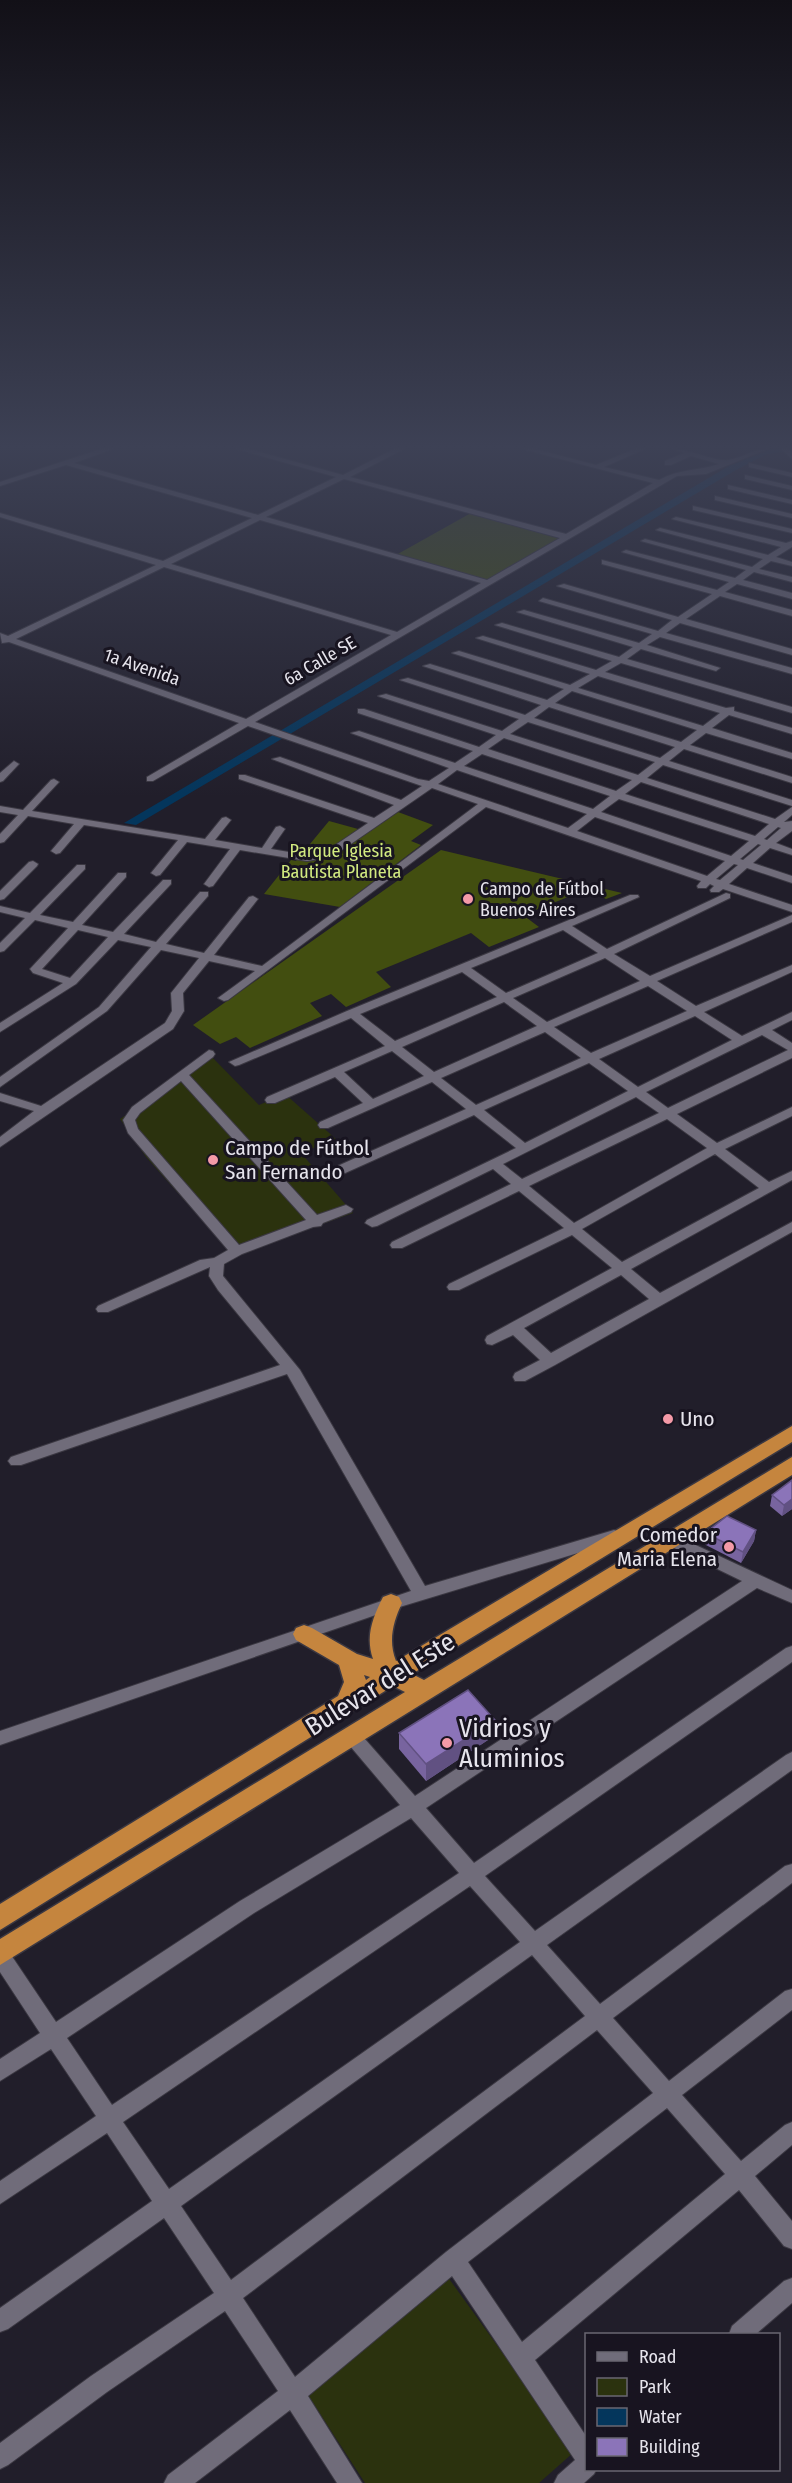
<svg xmlns="http://www.w3.org/2000/svg" width="792" height="2483" viewBox="0 0 792 2483" font-family="'Fira Sans Condensed',sans-serif">
<style>
.green{fill:#2b320e}
.forest{fill:#424e10}
.water{fill:#04365c}
.lines{fill:none;stroke-linecap:round;stroke-linejoin:round}
.minor-casing{stroke:#3b3842;stroke-width:2}
.highway-casing{stroke:#3b3842;stroke-width:3}
.minor{fill:#706c7a;fill-rule:evenodd}
.highway{fill:#c5853e;fill-rule:evenodd}
.wall{fill:#78649f}
.shaded-wall{fill:#615182}
.building{fill:#8b74b9;stroke:#615182;stroke-width:1.5}
.poi-dot{fill:#f49aa7;stroke:#181420;stroke-width:2}
.labels{text-anchor:middle;stroke-width:6;stroke-linejoin:round;paint-order:stroke}
.far-street-label{font-size:18px;fill:#e6e4ec;stroke:#181420}
.far-park-label{font-size:18px;fill:#d2ea80;stroke:#181420}
.far-poi-label{font-size:18px;fill:#e6e4ec;stroke:#181420;text-anchor:start}
.poi-label{font-size:21px;fill:#e6e4ec;stroke:#181420;text-anchor:start}
.near-street-label{font-size:26px;fill:#e6e4ec;stroke:#181420}
.near-poi-label{font-size:26px;fill:#e6e4ec;stroke:#181420;text-anchor:start}
</style>
<rect width="100%" height="100%" fill="#211e2a"/>
<g class="green">
<polygon points="211,1056 259,1105 285,1094 336,1139 301,1153 353,1213 234,1256 146,1157 120,1119"/>
<polygon points="442,2269 574,2452 539,2483 365,2483 300,2383"/>
</g>
<g class="forest">
<polygon points="471,513 566,538 490,582 396,555"/>
<polygon points="398,812 433,825 411,841 421,845 340,907 264,894 291,860 296,861 329,821 369,832"/>
<polygon points="441,850 622,893 606,899 588,889 523,915 539,927 489,947 471,933 376,972 391,987 346,1007 331,994 310,1003 322,1016 250,1048 236,1037 220,1044 193,1025"/>
</g>
<polygon class="water" points="772,449 792,451 767,454 736,470 136,825 124,823 729,466"/>
<g class="lines">
<g class="minor-casing">
<g id="minor">
<path d="M101 449H113L74 463 258 515 336 477 236 449H249L343 475 394 449H404L350 477 566 534 653 483 522 449H535L596 465 635 449H645L604 467 659 480C678 469 698 471 719 464L691 456 671 465H665V461L684 453 673 449C689 449 716 462 728 460 742 458 753 449 768 449L706 474 677 476 255 722 418 779 429 781 449 768 351 733 359 731 455 763 473 751 358 713V709H364L479 747 496 735 378 696 386 694 502 731 519 719 400 680 408 678 525 715 541 705 423 666 430 664 547 700 564 689 452 653 459 651 570 685 590 674 476 638 483 636 596 670 612 661 495 625 502 623 619 657 633 647 517 612 524 610 639 643 652 634 539 601 543 598 658 631 672 620 557 586 564 584 678 617 712 594 602 564V560L717 590 729 582 622 552 626 550 735 578 746 570 641 541 645 539 752 567 763 559 656 530 660 528 768 555 781 547 672 519 676 517 786 543 792 541V547L776 557 792 562V566L771 561 759 569 792 577V582L754 572 743 580 792 593V599L737 584 725 592 792 610V616L720 596 686 619 792 649V655L680 623 666 633 792 668V674L660 637 647 645 720 668 716 671 641 649 627 659 792 707V713L621 663 605 672 726 708 734 707V711L792 728V734L729 715 712 728 792 753V759L706 733 690 745 792 777V783L684 749 669 761 792 800V806L663 765 647 778 775 819 792 807V815L784 822 792 821V831L776 843 792 849V855L770 848 753 863 792 876V883L747 868 729 884 792 905V912L723 889 719 892H711L710 890 714 886 710 884 706 888H698L697 886 701 881 486 807 228 1000 224 1001 218 998 255 971 209 961 183 993 184 1011 173 1029 0 1147V1137L34 1111 0 1101V1093L41 1106 165 1023 172 1011 171 993 199 958 161 950 107 1011 0 1087V1077L99 1007 151 947 118 940 76 984 0 1032V1023L63 983 33 973 30 969 68 928 35 920 4 951 0 952V943L25 918 0 912V906L30 913 77 865H85V869L40 915 73 922 118 873H126V877L82 925 113 932 163 880H171V884L124 934 156 942 200 892H208V896L166 944 204 953 249 897 253 896 258 899 214 955 262 966 478 804 432 788 332 857 307 861 240 850 213 886 209 887 204 884 230 849 187 842 160 875 156 876 151 873 178 840 84 825 60 853 56 854 51 851 74 824 28 816 4 842 0 843V834L18 815 0 812V806L23 810 51 780 54 779 59 782 32 811 205 839 222 818 226 817 231 820 215 840 262 848 276 827 280 826 285 829 271 849 307 855 325 852 368 823 239 779V775H245L374 818 394 805 272 759 280 757 401 800 422 786 248 726 153 781H147V777L239 723 9 642 2 643 0 633 8 636 156 565 0 517V513L163 561 252 518 66 465 0 486V482ZM344 479 560 538 487 580 266 517ZM260 520 481 583 397 632 171 564ZM164 567 391 635 246 719 16 639ZM598 676 720 713 703 726 578 688ZM572 691 697 730 681 742 555 703ZM549 707 675 747 660 758 534 718ZM528 722 655 762 638 775 510 734ZM504 738 632 780 616 791 488 749ZM482 754 610 796 593 809 464 766ZM457 770 587 814 568 828 438 784ZM641 782 769 824 755 836 625 794ZM619 799 749 841 731 856 601 812ZM595 817 725 861 707 876 577 831ZM778 827 781 828 767 840 764 839ZM758 844 761 845 743 860 740 859ZM734 864 738 865 720 880 716 879ZM78 930 108 937 70 978 42 969Z"/>
<polygon points="781,449 789,449 792,453 792,459"/>
<polygon points="749,463 792,473 792,477 749,467"/>
<polygon points="745,475 792,486 792,490 745,479"/>
<polygon points="728,485 792,500 792,504 728,489"/>
<polygon points="715,496 792,514 792,518 715,500"/>
<polygon points="693,506 792,529 792,533 693,510"/>
<polygon points="14,761 19,764 3,781 0,782 0,773"/>
<polygon points="33,861 38,864 37,866 4,899 0,900 0,891 29,862"/>
<path d="M726 893 730 894V898L614 954 650 976 792 915V922L657 981 696 1006 792 965V972L704 1012 742 1036 792 1012V1020L772 1030 792 1043V1058L677 1114 717 1143 792 1107V1116L725 1149 769 1182 792 1171V1180L631 1269 660 1293 792 1222V1232L555 1365 525 1381H515L513 1377 515 1373 540 1360 513 1335 492 1345 487 1344 485 1340 487 1336 612 1268 572 1235 459 1290H449L447 1287 449 1284 564 1228 519 1191 402 1248H392L390 1245 392 1242 511 1184 493 1169 377 1226 372 1227 365 1223 367 1220 516 1148 474 1115 343 1174H333L332 1171 333 1168 466 1109 432 1082 328 1128H320L318 1125 320 1122 363 1103 335 1077 275 1103H267L265 1100 267 1097 385 1046 351 1018 239 1065 235 1066 229 1062 347 1011 630 895H638L639 897 572 926 607 949ZM563 930 598 953 506 993 471 968ZM605 958 640 981 547 1022 513 998ZM462 972 497 997 395 1041 360 1014ZM648 986 687 1011 591 1053 554 1027ZM504 1002 537 1026 434 1072 402 1047ZM695 1016 732 1040 638 1087 599 1059ZM545 1032 581 1058 476 1105 441 1078ZM762 1035 788 1050 668 1108 646 1092ZM392 1051 424 1076 373 1099 344 1072ZM589 1063 628 1091 525 1143 484 1110ZM636 1097 659 1113 522 1179 503 1164ZM667 1119 707 1148 574 1223 529 1186ZM715 1154 759 1188 622 1262 582 1229ZM621 1275 649 1299 551 1353 524 1328Z"/>
<path d="M209 1050 213 1051 215 1054 213 1057 189 1075 317 1215 346 1205 353 1209 351 1212 323 1223 321 1226 313 1227 242 1254 224 1264 223 1276 300 1370 425 1586 614 1530 620 1532 622 1536 620 1540 614 1542 393 1609 0 1745V1731L411 1591 287 1374 21 1465H11L8 1461 11 1457 280 1365 218 1290 209 1276 210 1267 108 1312H98L96 1309 98 1306 200 1260 214 1258 228 1250 128 1133 123 1120 132 1107ZM181 1081 306 1220 239 1245 138 1129 135 1120 140 1113Z"/>
<path d="M670 1533 792 1590V1603L757 1588 426 1808 474 1863 786 1648 792 1646V1662L485 1876 535 1931 786 1755 792 1752V1770L547 1945 600 2004 785 1866 792 1864V1883L613 2018 669 2081 785 1991 792 1989V2010L682 2095 741 2161 785 2125 792 2122V2145L755 2176 792 2221V2249L784 2246 739 2190 535 2360 586 2436V2470H596L594 2474 584 2483H554L558 2475 575 2460 452 2276 308 2396 362 2483H337L290 2410 195 2483H164L168 2475 278 2391 225 2311 107 2392 8 2465 0 2469V2443L91 2376 214 2293 164 2218 8 2329 0 2332V2308L152 2201 107 2133 0 2204V2181L96 2116 51 2049 0 2081V2059L40 2033 0 1972V1946L7 1949 56 2022 240 1901 400 1805 345 1740 342 1735 345 1730 351 1728 357 1730 415 1796 742 1581 664 1543 662 1539 664 1535ZM411 1818 459 1873 112 2105 67 2038 254 1913ZM470 1886 520 1942 169 2189 123 2122ZM532 1955 585 2016 231 2280 181 2206ZM597 2030 653 2093 446 2252 295 2377 243 2298ZM667 2108 725 2174 522 2342 468 2262Z"/>
<polygon points="792,2278 792,2303 756,2334 729,2334 732,2326 784,2281"/>
</g>
</g>
<g class="highway-casing">
<path id="highway" d="M792 1426V1442L412 1674 424 1680 792 1457V1475L0 1965V1939L405 1692 393 1686 0 1930V1904L338 1696 344 1682 339 1665 296 1640 293 1634 296 1628 304 1625 312 1628 357 1654 373 1659C365 1636 373 1617 383 1597L391 1594 399 1597 402 1603C393 1622 388 1641 396 1661ZM364 1675 370 1677 366 1680Z"/>
</g>
<use href="#minor" class="minor"/>
<use href="#highway" class="highway"/>
</g>
<g class="wall">
<polygon points="792,1480 792,1509 782,1516 770,1506 772,1495"/>
<polygon points="756,1530 754,1541 741,1563 704,1544 705,1533"/>
<polygon points="495,1720 494,1736 426,1781 399,1749 399,1733"/>
</g>
<g class="shaded-wall">
<polygon points="792,1499 792,1509 782,1516 784,1505"/>
<polygon points="756,1530 754,1541 741,1563 743,1552"/>
<polygon points="495,1720 494,1736 426,1781 426,1764"/>
</g>
<g class="building">
<polygon points="792,1480 792,1499 784,1505 772,1495"/>
<polygon points="727,1516 756,1530 743,1552 705,1533"/>
<polygon points="468,1690 495,1720 426,1764 399,1733"/>
</g>
<linearGradient id="sky" x2="0" y2="1"><stop stop-color="#121017"/><stop offset="0.56" stop-color="#3d4155"/><stop offset="1" stop-color="#3d4155" stop-opacity="0"/></linearGradient>
<rect width="792" height="797" fill="url(#sky)"/>
<g class="poi-dot">
<circle cx="468" cy="899" r="6"/>
<circle cx="213" cy="1160" r="6"/>
<circle cx="668" cy="1419" r="6"/>
<circle cx="729" cy="1547" r="6"/>
<circle cx="447" cy="1743" r="6"/>
</g>
<g class="labels">
<g class="far-street-label">
<text transform="translate(320 661) rotate(-30)" y="6">6a Calle SE</text>
<text transform="translate(142 667) rotate(19)" y="6">1a Avenida</text>
</g>
<g class="far-park-label">
<text x="341" y="857">Parque Iglesia<tspan x="341" dy="21">Bautista Planeta</tspan></text>
</g>
<g class="far-poi-label">
<text x="480" y="895">Campo de Fútbol<tspan x="480" dy="21">Buenos Aires</tspan></text>
</g>
<g class="poi-label">
<text x="225" y="1155">Campo de Fútbol<tspan x="225" dy="24">San Fernando</tspan></text>
<text x="680" y="1426">Uno</text>
<text x="717" y="1542" text-anchor="end">Comedor<tspan x="717" dy="24">Maria Elena</tspan></text>
</g>
<g class="near-street-label">
<text transform="translate(380 1684) rotate(-32)" y="9">Bulevar del Este</text>
</g>
<g class="near-poi-label">
<text x="459" y="1737">Vidrios y<tspan x="459" dy="30">Aluminios</tspan></text>
</g>
</g>
<rect x="585" y="2333" width="195" height="138" fill="#181420" stroke="#6a6772" stroke-width="1.5"/>
<rect x="597" y="2352" width="30" height="9" fill="#706c7a" stroke="#6a6772" stroke-width="1.5"/>
<text x="639" y="2363" font-size="18" fill="#e6e4ec">Road</text>
<rect x="597" y="2378" width="30" height="18" fill="#2b320e" stroke="#6a6772" stroke-width="1.5"/>
<text x="639" y="2393" font-size="18" fill="#e6e4ec">Park</text>
<rect x="597" y="2408" width="30" height="18" fill="#04365c" stroke="#6a6772" stroke-width="1.5"/>
<text x="639" y="2423" font-size="18" fill="#e6e4ec">Water</text>
<rect x="597" y="2438" width="30" height="18" fill="#8b74b9" stroke="#6a6772" stroke-width="1.5"/>
<text x="639" y="2453" font-size="18" fill="#e6e4ec">Building</text>
</svg>
